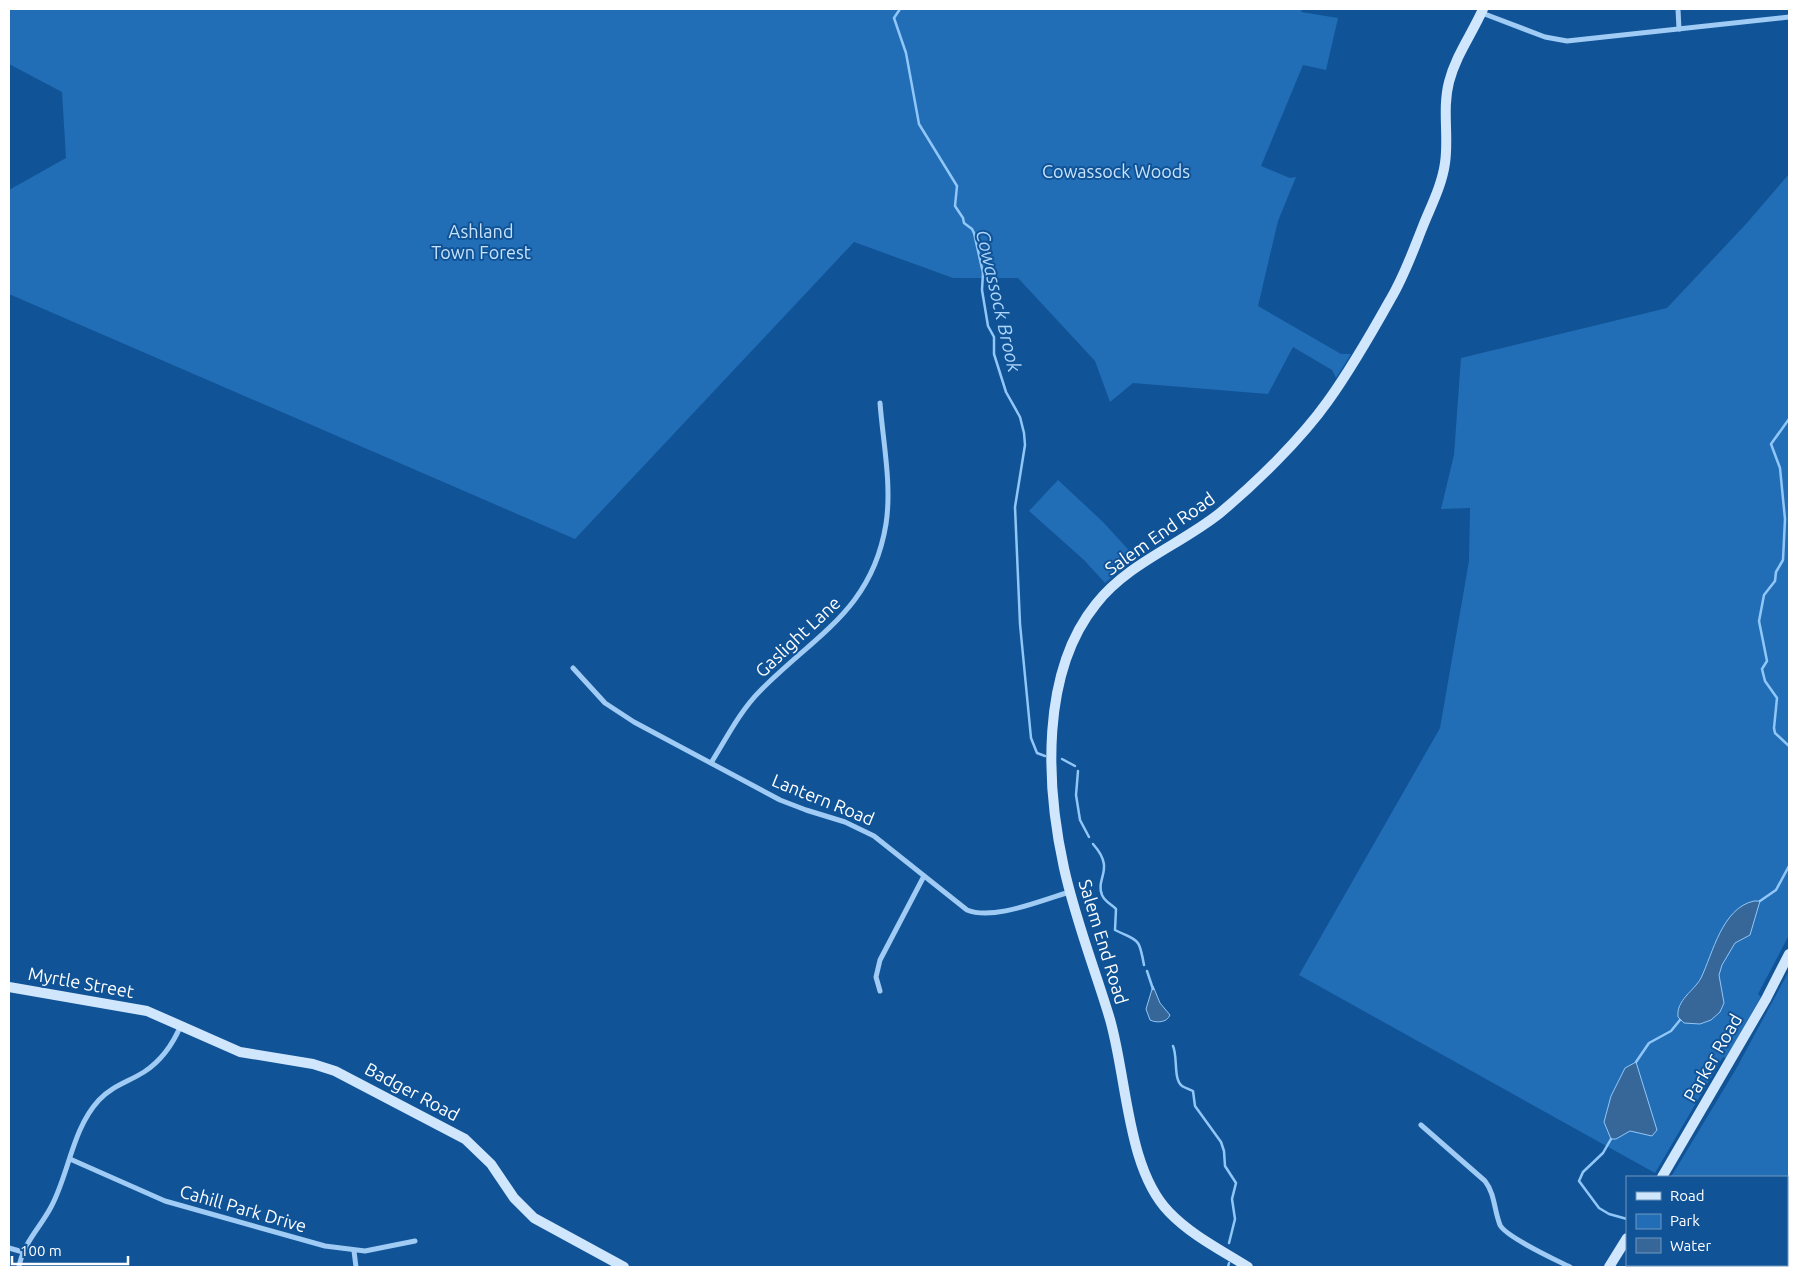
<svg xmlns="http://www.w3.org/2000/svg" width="1798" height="1276" viewBox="0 0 1798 1276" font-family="Ubuntu,sans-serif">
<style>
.green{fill:#226eb6}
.water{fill:#376798;stroke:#91c7f8}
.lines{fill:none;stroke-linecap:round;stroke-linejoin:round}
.stream{stroke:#91c7f8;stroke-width:2.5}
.street{stroke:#9fcbf4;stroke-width:5}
.secondary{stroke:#cfe6fd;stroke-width:10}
.labels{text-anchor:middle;stroke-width:4;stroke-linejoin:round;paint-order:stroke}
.park-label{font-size:18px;fill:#c7e3fe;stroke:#105397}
.street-label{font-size:18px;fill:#fff;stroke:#105397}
.water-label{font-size:19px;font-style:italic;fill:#acd5fb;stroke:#105397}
</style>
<rect width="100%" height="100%" fill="#105397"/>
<g class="green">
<polygon points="9,9 1302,9 1301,12 1338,18 1326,70 1303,65 1261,166 1290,178 1296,177 1278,221 1258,306 1341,354 1351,354 1336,378 1332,370 1293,347 1268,394 1133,383 1110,402 1095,361 1018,278 953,278 854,242 575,539 9,294 9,190 66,158 62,92 9,64"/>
<polygon points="1789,174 1789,935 1758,994 1761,997 1726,1058 1723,1057 1655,1173 1299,975 1440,728 1469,561 1470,508 1441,509 1454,455 1461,358 1667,308 1746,224"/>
<polygon points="1058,480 1103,522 1135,557 1105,583 1084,560 1029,511"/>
<polygon points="1789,971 1789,1221 1787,1222 1787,1177 1671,1177 1736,1069"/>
</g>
<g class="water">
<path d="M1754 901H1760L1750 935 1735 943 1722 965 1719 975 1724 1003 1720 1012 1711 1020 1700 1024 1684 1023 1678 1017C1676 1000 1694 991 1701 978 1713 953 1722 908 1754 901Z"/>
<path d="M1153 986 1160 1003 1170 1015C1167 1023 1156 1023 1150 1020L1146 1009Z"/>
<polygon points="1636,1062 1657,1130 1652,1136 1630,1131 1616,1139 1611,1139 1604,1122 1611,1096 1625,1068"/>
</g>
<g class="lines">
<g class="stream">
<polyline points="900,9 894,18 906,53 919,124 957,186 955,206 963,218 964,223 972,229 974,233 983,273 982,290 988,326 994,337 994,354 1006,392 1020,417 1024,433 1025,445 1015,507 1020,624 1031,738 1037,753 1045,756"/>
<polyline points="1789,419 1771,444 1780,468 1785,519 1783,560 1776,572 1775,581 1764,595 1759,621 1767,661 1762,669 1765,681 1777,698 1774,728 1775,733 1789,746"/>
<polyline points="1062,759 1075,766"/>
<polyline points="1078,771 1076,795 1080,820 1089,837"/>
<path d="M1093 844C1116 870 1095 877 1102 895 1105 902 1111 904 1116 909L1115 930C1139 942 1139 937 1144 965"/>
<polyline points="1760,901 1776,890 1789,866"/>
<polyline points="1147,971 1153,989"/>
<path d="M1173 1046C1178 1057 1173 1079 1182 1086 1185 1088 1189 1089 1193 1091L1195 1106 1221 1142 1224 1151 1225 1166 1236 1183 1232 1199 1235 1219 1229 1243"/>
<polyline points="1636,1062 1649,1043 1671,1031 1680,1020"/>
<polyline points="1611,1139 1603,1153 1583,1172 1579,1181 1599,1208 1609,1214 1627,1219"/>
<polyline points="1228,1267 1229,1263"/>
</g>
<g class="street">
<polyline points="1678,9 1679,29"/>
<polyline points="1482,13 1545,37 1567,41 1789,17"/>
<path d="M573 668 605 703 634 722 780 800 806 810 845 822 874 836 967 910C994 921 1041 900 1070 892"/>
<path d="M711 763C726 739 740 711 760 691 815 635 872 610 886 524 892 485 883 442 880 403"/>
<polyline points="880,991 876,977 880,960 924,876"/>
<path d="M1421 1125 1485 1181C1495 1194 1494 1210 1500 1225 1506 1237 1556 1260 1570 1267"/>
<polyline points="70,1159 165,1201 325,1246 365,1251 415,1241"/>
<polyline points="9,1248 23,1252"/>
<polyline points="354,1251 356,1267"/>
<path d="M19 1267C23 1243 40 1228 51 1207 69 1174 72 1129 99 1100 112 1086 128 1082 144 1072 161 1061 173 1044 181 1025"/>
</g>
<g class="secondary">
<polyline points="9,987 147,1011 240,1052 313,1064 335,1071 465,1139 491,1164 514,1198 534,1218 624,1267"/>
<polyline points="1662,1177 1766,999 1789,954"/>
<path d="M1248 1267C1221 1250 1191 1235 1169 1212 1126 1168 1127 1074 1109 1016 1094 967 1075 918 1064 868 1046 786 1040 673 1096 604 1128 563 1180 545 1220 513 1256 483 1301 439 1328 401 1351 369 1371 334 1390 300 1404 277 1413 251 1423 226 1431 206 1442 185 1445 163 1449 137 1442 109 1449 82 1456 55 1472 34 1483 9"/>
<polyline points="1609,1267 1627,1238"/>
</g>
</g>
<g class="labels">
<g class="park-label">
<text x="1116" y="178">Cowassock Woods</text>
<text x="481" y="238">Ashland<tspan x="481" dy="21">Town Forest</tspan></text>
</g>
<g class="street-label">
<text transform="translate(1160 534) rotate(-35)" y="6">Salem End Road</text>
<text transform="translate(798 637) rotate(-43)" y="6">Gaslight Lane</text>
<text transform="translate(823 800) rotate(22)" y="6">Lantern Road</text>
<text transform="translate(1103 942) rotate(73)" y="6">Salem End Road</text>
<text transform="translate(81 983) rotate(10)" y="6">Myrtle Street</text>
<text transform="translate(1713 1058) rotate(-60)" y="6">Parker Road</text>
<text transform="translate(412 1092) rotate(28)" y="6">Badger Road</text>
<text transform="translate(243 1209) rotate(16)" y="6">Cahill Park Drive</text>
</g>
<g class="water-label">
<text transform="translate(999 301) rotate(77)" y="7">Cowassock Brook</text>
</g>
</g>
<rect width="1798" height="1276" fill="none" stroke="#ffffff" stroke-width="20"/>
<rect x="1626" y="1176" width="162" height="90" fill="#105397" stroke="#7098c1"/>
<rect x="1636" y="1192" width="25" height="8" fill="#cfe6fd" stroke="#7098c1"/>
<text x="1670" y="1201" font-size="15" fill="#ffffff">Road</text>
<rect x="1636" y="1214" width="25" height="15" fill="#226eb6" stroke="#7098c1"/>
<text x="1670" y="1226" font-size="15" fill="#ffffff">Park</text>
<rect x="1636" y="1238" width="25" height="15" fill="#376798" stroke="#7098c1"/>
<text x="1670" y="1251" font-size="15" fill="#ffffff">Water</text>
<path d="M12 1256v8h116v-8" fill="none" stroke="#ffffff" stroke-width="2.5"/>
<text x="20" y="1256" font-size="15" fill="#ffffff" stroke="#105397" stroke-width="4" paint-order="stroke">100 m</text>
</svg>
